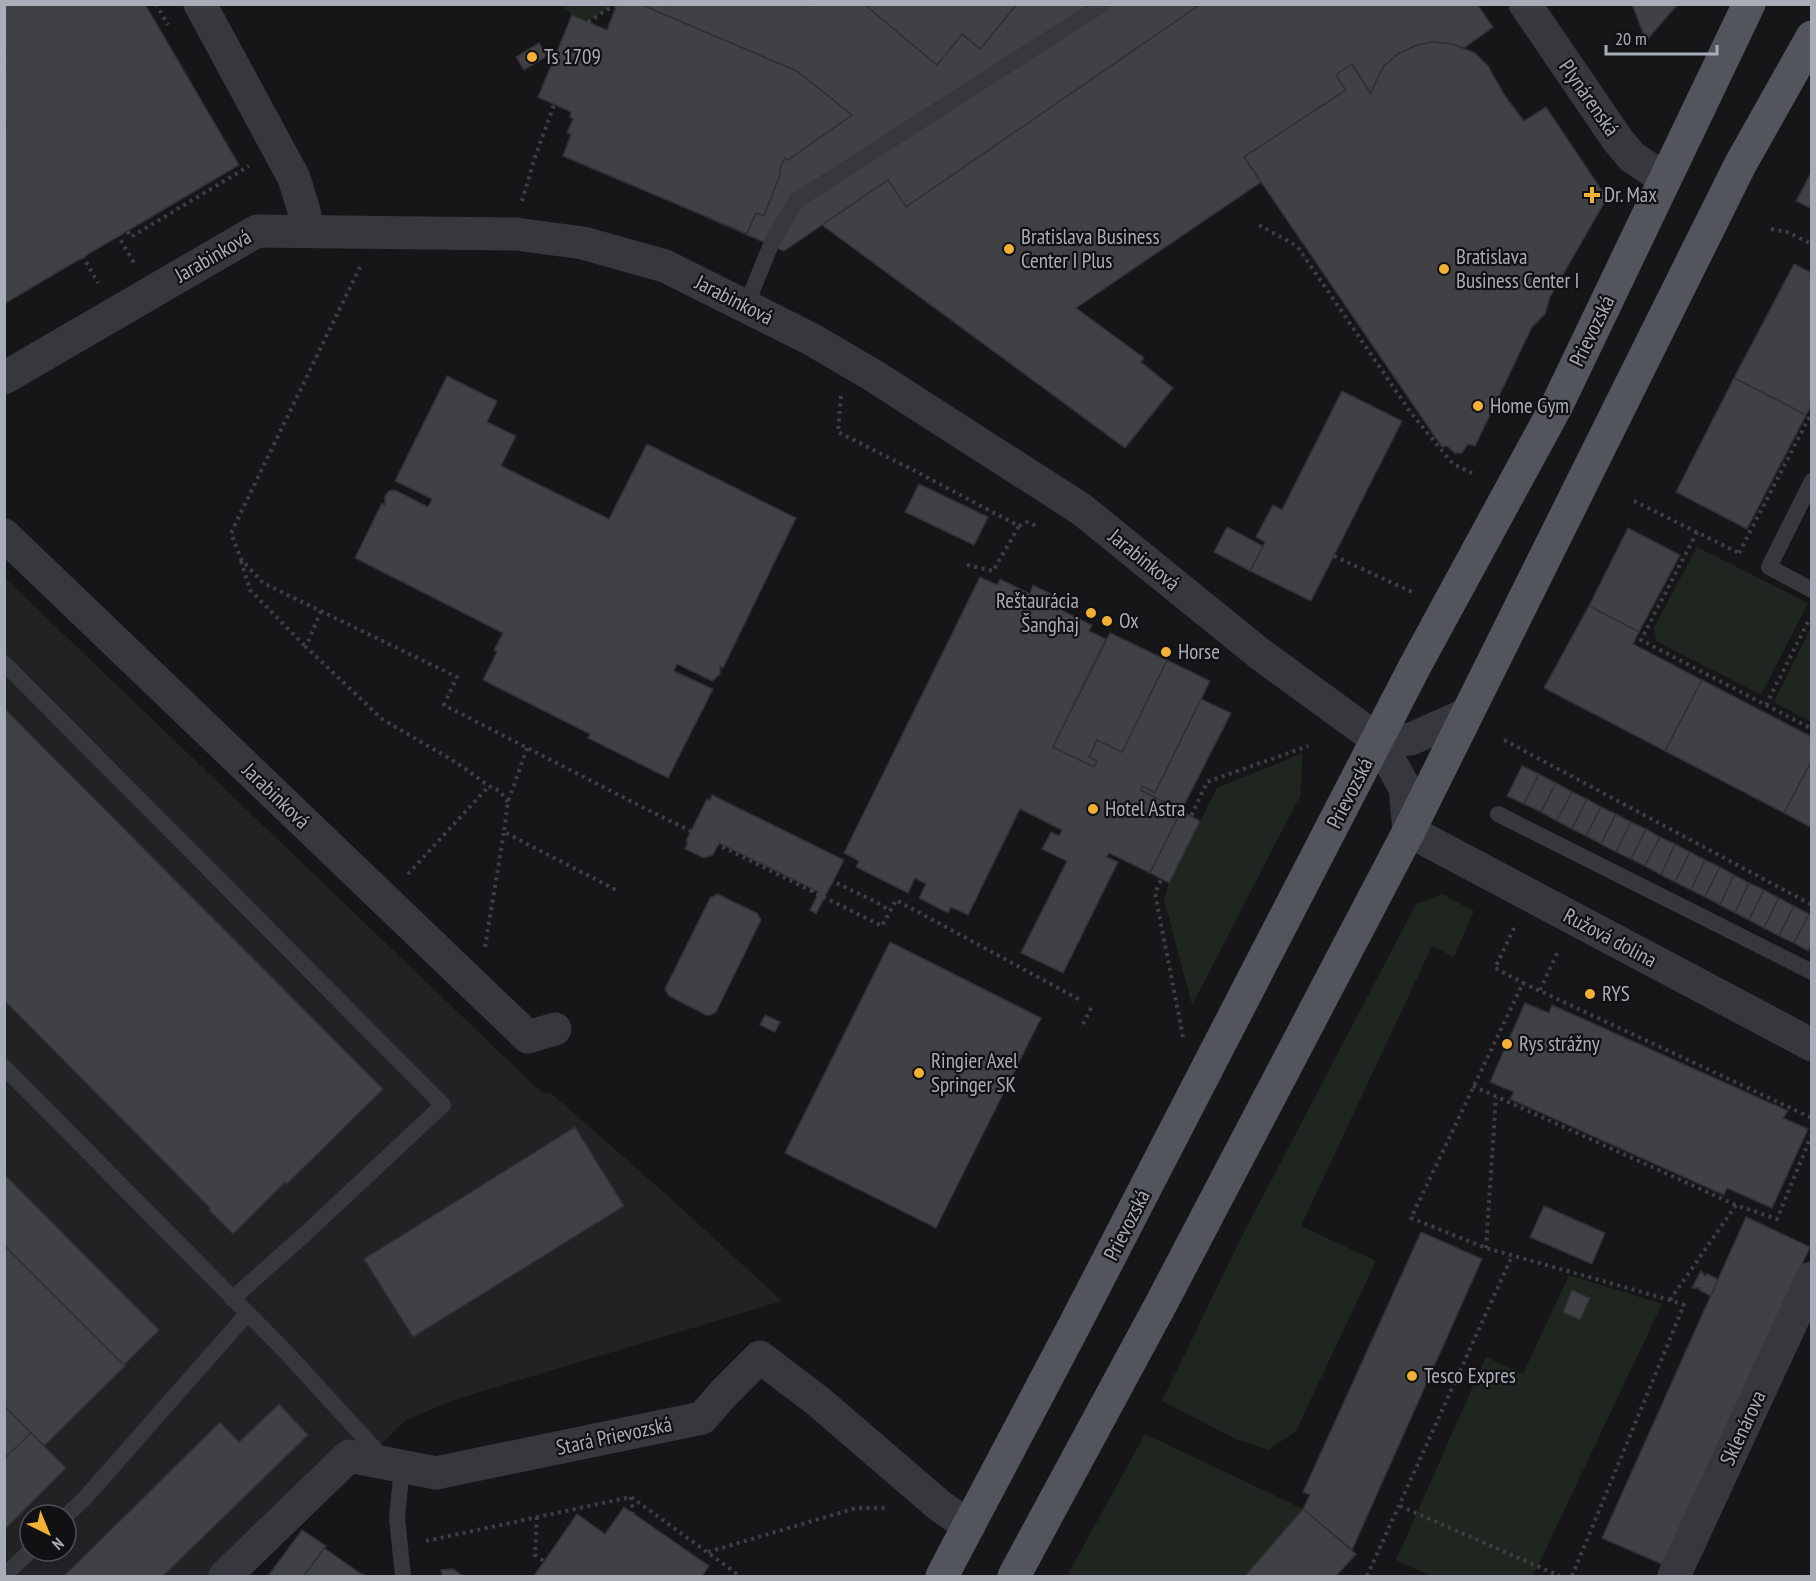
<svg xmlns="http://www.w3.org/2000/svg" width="1816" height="1581" viewBox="0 0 1816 1581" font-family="'PT Sans Narrow',sans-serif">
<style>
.built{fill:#222225;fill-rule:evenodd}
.green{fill:#1e261f}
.building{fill:#404145;stroke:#303034;stroke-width:1.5}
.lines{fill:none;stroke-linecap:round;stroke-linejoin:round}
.path{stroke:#3d3f44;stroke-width:4;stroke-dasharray:3 4.5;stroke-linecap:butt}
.lane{stroke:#37383d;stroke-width:16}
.street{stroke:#37383d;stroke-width:33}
.primary{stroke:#53555c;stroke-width:33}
.poi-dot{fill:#f2b134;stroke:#111113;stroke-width:2}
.labels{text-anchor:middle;stroke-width:4.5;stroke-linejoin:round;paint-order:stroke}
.poi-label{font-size:21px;fill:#a8adb8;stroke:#111113;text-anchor:start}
.street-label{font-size:21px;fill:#a8adb8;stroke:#111113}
</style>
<rect width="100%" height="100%" fill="#161618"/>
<path class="built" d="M4 577 541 1092 551 1093 668 1196 782 1301 460 1398 406 1420 248 1576H5ZM30 1515H66V1551H30Z"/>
<g class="green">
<polygon points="571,4 613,4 613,5 588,22 572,15 565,8"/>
<polygon points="1697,547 1808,603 1761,695 1656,641 1654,628"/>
<polygon points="1811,627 1811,722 1774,702"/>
<polygon points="1303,753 1300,796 1192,1005 1164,899 1169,883 1217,788"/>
<polygon points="1442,894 1474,911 1454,957 1432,946 1301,1226 1376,1261 1296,1431 1268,1450 1236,1439 1162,1401 1241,1238 1416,904"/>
<polygon points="1569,1275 1662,1304 1533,1576 1431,1576 1396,1560 1486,1357 1523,1374"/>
<polygon points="1145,1434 1303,1509 1245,1576 1067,1576"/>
</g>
<g class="building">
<polygon points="4,4 145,4 239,165 4,304"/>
<polygon points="617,4 640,4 797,71 852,115 788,160 785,158 779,171 781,172 764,216 756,213 747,234 563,156 571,134 567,133 573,119 570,117 571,112 538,97 572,15 607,30"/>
<polygon points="640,4 864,4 937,65 962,34 980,49 1017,4 1201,4 906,207 888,180 784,251 704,216 747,234 756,213 764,216 781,172 779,171 785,158 788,160 852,115 797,71"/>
<polygon points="864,4 1017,4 980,49 962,34 937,65"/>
<polygon points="1201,4 1477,4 1493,27 1464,48 1452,44 1433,42 1417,45 1398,54 1384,66 1377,79 1371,94 1352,64 1336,75 1346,90 1244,157 1261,182 1076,308 1144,358 1141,362 1173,388 1125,448 822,225 888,180 906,207"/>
<polygon points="1632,4 1678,4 1646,41"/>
<polygon points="1433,42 1452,44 1475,53 1488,66 1505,96 1524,121 1546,107 1607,198 1550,297 1545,314 1532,327 1475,446 1468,444 1462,453 1455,453 1447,446 1442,447 1244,157 1346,90 1336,75 1352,64 1371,94 1377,79 1384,66 1398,54 1417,45"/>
<polygon points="539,43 547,56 524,70 516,57"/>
<polygon points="1812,171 1812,209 1796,201"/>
<polygon points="1794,264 1812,273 1812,404 1806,415 1734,378"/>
<polygon points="447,376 497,401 487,422 516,436 501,466 609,519 647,444 796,518 723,668 720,666 720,674 712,681 677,664 674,671 713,689 668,778 588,738 590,734 483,680 497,652 494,650 503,633 355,558 382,503 385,505 385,496 389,491 395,490 428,507 432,499 395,481"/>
<polygon points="1734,378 1806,415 1747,529 1676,492"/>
<polygon points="1342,391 1402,421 1311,601 1250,571 1265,542 1256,537 1273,505 1282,510"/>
<polygon points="919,484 988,517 974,545 905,512"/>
<polygon points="1227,527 1263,546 1250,571 1214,552"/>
<polygon points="1628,528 1680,555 1639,632 1589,606"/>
<polygon points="980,577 997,585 1000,579 1030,594 1033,585 1067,602 1063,611 1092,625 1089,631 1106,639 1053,747 1094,767 1097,761 1089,757 1097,740 1122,752 1167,660 1210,681 1155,793 1142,786 1141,790 1181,811 1150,873 1109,853 1107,857 1118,862 1063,973 1021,953 1067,861 1042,849 1051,832 1059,836 1062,830 1020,809 968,915 951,907 948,913 919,898 926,884 915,878 908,893 856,867 859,861 844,853"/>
<polygon points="1589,606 1639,632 1633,644 1702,680 1665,751 1544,688"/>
<polygon points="1110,633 1167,660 1122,752 1097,740 1089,757 1097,761 1094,767 1053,747"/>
<polygon points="1702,680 1812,737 1812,760 1784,813 1665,751"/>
<polygon points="1201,699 1231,713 1181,811 1141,790 1142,786 1155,793"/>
<polygon points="4,708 383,1089 287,1184 285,1182 233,1234 209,1210 210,1208 4,1000"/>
<polygon points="1812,760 1812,828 1784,813"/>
<polygon points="1522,766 1539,774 1524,804 1507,796"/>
<polygon points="1539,774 1556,783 1541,812 1524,804"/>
<polygon points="1556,783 1572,792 1557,821 1541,812"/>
<polygon points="1572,792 1587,799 1572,829 1557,821"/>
<polygon points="712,795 844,860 816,914 810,910 819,892 719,843 713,855 704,858 685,849 688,842 686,841 707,799 710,800"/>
<polygon points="1587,799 1601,807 1586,836 1572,829"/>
<polygon points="1601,807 1616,814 1601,844 1586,836"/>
<polygon points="1181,811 1200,821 1169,883 1150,873"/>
<polygon points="1616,814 1631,822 1616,852 1601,844"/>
<polygon points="1631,822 1646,829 1631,859 1616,852"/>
<polygon points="1646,829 1660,837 1645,866 1631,859"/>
<polygon points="1660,837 1675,844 1661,875 1645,866"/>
<polygon points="1675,844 1690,852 1675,882 1661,875"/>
<polygon points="1690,852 1705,860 1691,890 1675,882"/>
<polygon points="1705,860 1720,867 1705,897 1691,890"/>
<polygon points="1720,867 1734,875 1720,905 1705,897"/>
<polygon points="1734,875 1749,883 1735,913 1720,905"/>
<polygon points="1749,883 1764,890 1749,920 1735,913"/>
<polygon points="1764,890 1779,898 1764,928 1749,920"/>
<polygon points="717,894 757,913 761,920 716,1012 711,1015 706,1015 669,996 665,989 710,898"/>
<polygon points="1779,898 1794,906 1779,936 1764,928"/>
<polygon points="1794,906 1809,914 1794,943 1779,936"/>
<polygon points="1809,914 1812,915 1812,945 1808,951 1794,943"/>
<polygon points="890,942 1041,1018 936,1228 785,1153"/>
<polygon points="1525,1003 1549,1013 1552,1005 1788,1111 1783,1118 1808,1129 1772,1208 1727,1188 1724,1195 1510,1099 1514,1092 1490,1082"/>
<polygon points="765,1015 780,1022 775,1032 760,1025"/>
<polygon points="575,1127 624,1206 413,1337 364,1259"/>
<polygon points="4,1174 159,1330 124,1365 4,1245"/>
<polygon points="1544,1206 1605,1233 1592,1264 1530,1237"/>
<polygon points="1746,1217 1810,1247 1666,1566 1602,1538"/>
<polygon points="1421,1232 1482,1259 1352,1550 1303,1509 1310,1495 1303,1492"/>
<polygon points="4,1245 125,1366 44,1446 4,1406"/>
<polygon points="1701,1271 1705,1276 1707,1274 1718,1279 1711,1296 1699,1290 1700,1288 1692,1288"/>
<polygon points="1572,1290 1590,1298 1580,1320 1563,1312"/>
<polygon points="279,1404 308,1435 163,1576 64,1576 220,1422 239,1442"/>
<polygon points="4,1406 31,1433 4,1459"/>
<polygon points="31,1433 66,1468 4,1530 4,1459"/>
<polygon points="624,1507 709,1566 702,1576 534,1576 577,1514 605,1534"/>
<polygon points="1303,1509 1356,1554 1336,1576 1245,1576"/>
<polygon points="302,1530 326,1546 304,1576 268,1576"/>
<polygon points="324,1548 360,1573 367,1576 304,1576"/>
<polygon points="453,1569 463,1576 442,1576 441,1570"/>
</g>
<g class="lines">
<g class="path">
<polyline points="156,4 168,25"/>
<polyline points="660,4 751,44 816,4"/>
<polyline points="801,4 806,11"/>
<polyline points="736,10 778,27"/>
<polyline points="588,22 616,4"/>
<polyline points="727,33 738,4"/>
<polyline points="4,48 101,206 134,263"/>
<polyline points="944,56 958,66"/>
<polyline points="4,70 14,64"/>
<polyline points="4,119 98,283"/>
<polyline points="48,193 81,173"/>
<polyline points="522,201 535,157 554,105"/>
<polyline points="101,206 108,201 131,237 249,166"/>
<polyline points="1259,225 1297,246 1411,413 1453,464 1472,473"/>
<polyline points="1771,229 1787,232 1812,244"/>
<polyline points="360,267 231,533 241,559 263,583 457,677 444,705 644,808 882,926 896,900 1082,1001"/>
<polyline points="841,396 838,432 911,469 1019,526 1027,522 1039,527"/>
<polyline points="1634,501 1741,554"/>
<polyline points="1697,532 1641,640 1812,729"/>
<polyline points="1739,553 1812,412"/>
<polyline points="1334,556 1414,593"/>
<polyline points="241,561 250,590 306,647"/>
<polyline points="967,565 993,571 1019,526"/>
<polyline points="321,611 306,647 382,719 457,763 489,786 500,791 508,802"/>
<polyline points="1766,705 1810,618"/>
<polyline points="1504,740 1812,905"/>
<polyline points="527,748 508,802 504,832 618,891"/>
<polyline points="408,874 489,786"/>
<polyline points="812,892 820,875 876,902 890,911"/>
<polyline points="1514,928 1495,968 1523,983"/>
<polyline points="485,947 504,832"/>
<polyline points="1540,990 1558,951"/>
<polyline points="1083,1024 1092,1006"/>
<polyline points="1183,1037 1155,893 1207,782 1308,746"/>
<polyline points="1473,1086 1736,1205"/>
<polyline points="1486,1248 1496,1097"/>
<polyline points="1670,1300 1736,1205 1777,1219 1812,1134"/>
<polyline points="631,1497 633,1513"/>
<polyline points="1400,1506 1560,1576"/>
<polyline points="537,1517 535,1555 545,1562"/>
<polyline points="426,1541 631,1497 740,1576"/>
<polyline points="708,1552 856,1508 885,1508"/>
<polyline points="1367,1576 1512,1256"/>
<polyline points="1572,1576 1684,1305 1670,1300 1486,1248 1411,1218 1523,983 1812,1118"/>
</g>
<g class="lane">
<polyline points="746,306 772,242 796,201 1103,4"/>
<polyline points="1812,481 1769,567 1812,590"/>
<polyline points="4,663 443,1105 305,1234 232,1299"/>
<polyline points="1498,814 1812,972"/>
<polyline points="4,1067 284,1350 384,1459"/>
<polyline points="402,1467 397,1518 403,1576"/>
<polyline points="66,1516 85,1498 247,1314"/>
<polyline points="4,1576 30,1551"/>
</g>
<g class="street">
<polyline points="200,4 294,178 304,211 308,231"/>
<polyline points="1525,4 1617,139 1632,157 1665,179"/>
<polyline points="4,378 257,231 516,234 583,243 665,266 811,339 874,376 1081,509 1260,654 1378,740 1405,788 1409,831 1812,1045"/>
<polyline points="4,535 528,1037 555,1029"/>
<polyline points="1378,740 1411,739 1467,714"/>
<polyline points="225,1576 349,1456 436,1473 702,1418 723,1394 760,1357 819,1402 940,1506 969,1526"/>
<polyline points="1674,1576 1812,1278"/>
</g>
<g class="primary">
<polyline points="942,1576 1074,1326 1415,666 1558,403 1749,4"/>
<polyline points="1014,1576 1161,1304 1409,831 1740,165 1812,37"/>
</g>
</g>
<g class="poi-dot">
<circle cx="532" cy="57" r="6"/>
<path d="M1589 186h6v6h6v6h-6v6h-6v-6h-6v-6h6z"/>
<circle cx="1009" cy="249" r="6"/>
<circle cx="1444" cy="269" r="6"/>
<circle cx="1478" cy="406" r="6"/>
<circle cx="1091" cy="613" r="6"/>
<circle cx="1107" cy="621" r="6"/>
<circle cx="1166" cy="652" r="6"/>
<circle cx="1093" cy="809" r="6"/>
<circle cx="1590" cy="994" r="6"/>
<circle cx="1507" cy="1044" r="6"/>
<circle cx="919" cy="1073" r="6"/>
<circle cx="1412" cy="1376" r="6"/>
</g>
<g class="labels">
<g class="poi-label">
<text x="544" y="64">Ts 1709</text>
<text x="1604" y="202">Dr. Max</text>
<text x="1021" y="244">Bratislava Business<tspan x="1021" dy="24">Center I Plus</tspan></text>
<text x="1456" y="264">Bratislava<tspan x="1456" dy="24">Business Center I</tspan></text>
<text x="1490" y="413">Home Gym</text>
<text x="1079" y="608" text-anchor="end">Reštaurácia<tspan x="1079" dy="24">Šanghaj</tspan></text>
<text x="1119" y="628">Ox</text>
<text x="1178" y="659">Horse</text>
<text x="1105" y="816">Hotel Astra</text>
<text x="1602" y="1001">RYS</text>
<text x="1519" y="1051">Rys strážny</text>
<text x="931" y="1068">Ringier Axel<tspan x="931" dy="24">Springer SK</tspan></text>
<text x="1424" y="1383">Tesco Expres</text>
</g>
<g class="street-label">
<text transform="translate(1589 98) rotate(55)" y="7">Plynárenská</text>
<text transform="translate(213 256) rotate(-30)" y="7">Jarabinková</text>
<text transform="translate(734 300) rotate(27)" y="7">Jarabinková</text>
<text transform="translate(1592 331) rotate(-64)" y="7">Prievozská</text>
<text transform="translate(1144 560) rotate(39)" y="7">Jarabinková</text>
<text transform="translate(1350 793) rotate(-63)" y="7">Prievozská</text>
<text transform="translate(276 796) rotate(44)" y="7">Jarabinková</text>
<text transform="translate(1610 938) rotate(28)" y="7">Ružová dolina</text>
<text transform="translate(1127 1225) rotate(-63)" y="7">Prievozská</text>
<text transform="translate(1743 1428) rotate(-65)" y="7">Sklenárova</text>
<text transform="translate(614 1436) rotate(-12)" y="7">Stará Prievozská</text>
</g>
</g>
<rect width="1816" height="1581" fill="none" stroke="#a8adb8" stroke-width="12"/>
<g transform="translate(48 1533) rotate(137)"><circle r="28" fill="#111113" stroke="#4d4f55" stroke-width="1.5"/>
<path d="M0-4.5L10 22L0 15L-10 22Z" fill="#f2b134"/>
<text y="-9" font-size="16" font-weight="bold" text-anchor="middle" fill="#a8adb8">N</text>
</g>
<path d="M1606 45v9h111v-9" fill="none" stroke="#a8adb8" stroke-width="3"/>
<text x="1615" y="45" font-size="18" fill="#a8adb8" stroke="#111113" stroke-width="4.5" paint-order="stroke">20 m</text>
</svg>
